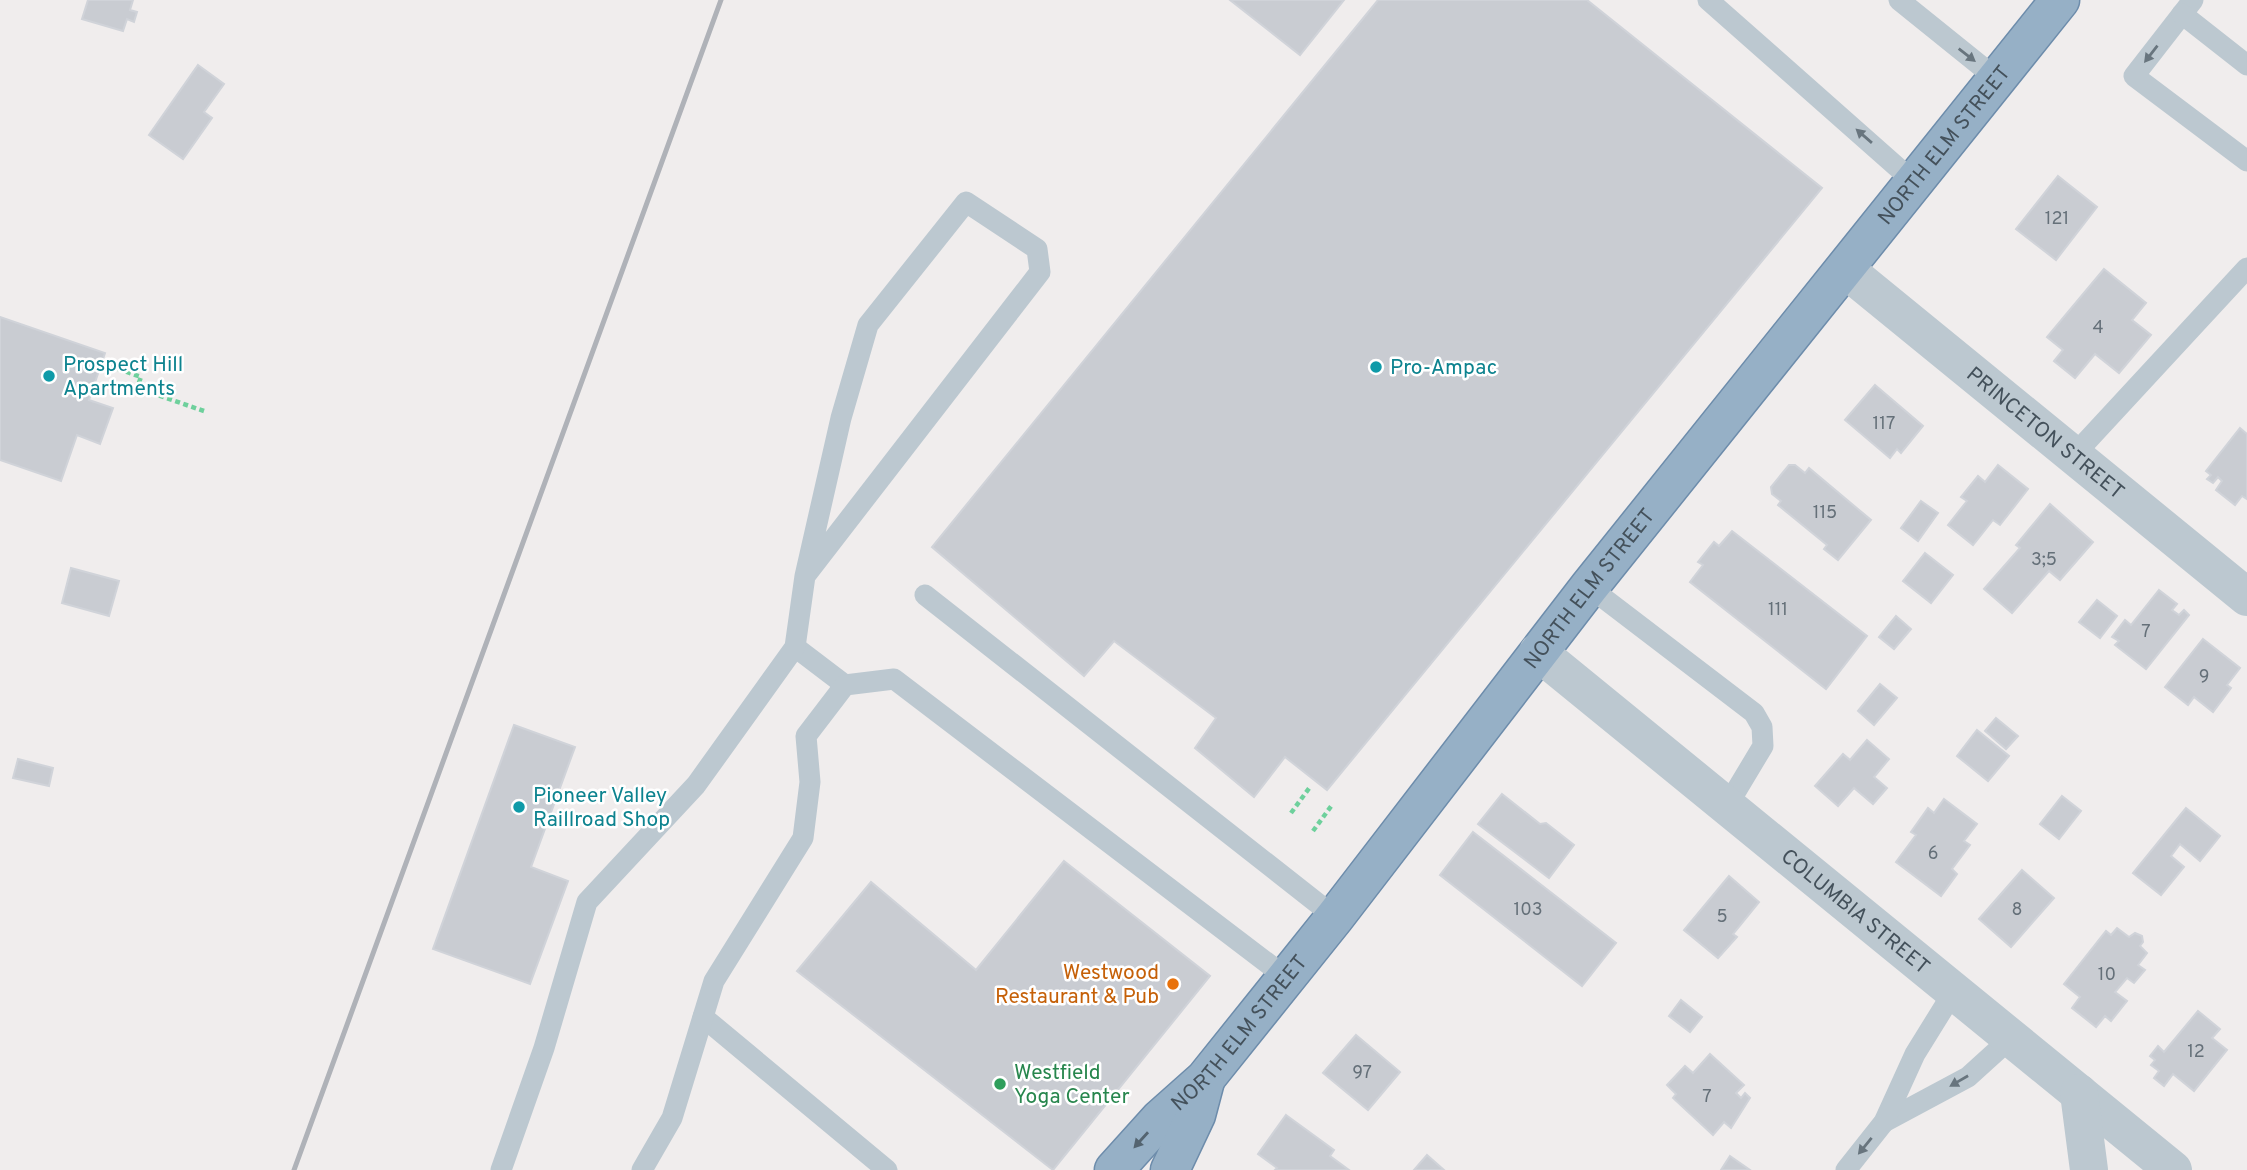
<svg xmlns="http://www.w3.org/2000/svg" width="2247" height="1170" viewBox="0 0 2247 1170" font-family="Overpass,sans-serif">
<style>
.building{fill:#c9ccd2;stroke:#d0d3d9;stroke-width:2}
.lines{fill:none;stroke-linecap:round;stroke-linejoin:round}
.trunk-casing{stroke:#6d8cab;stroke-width:41}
.path{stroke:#6ed09c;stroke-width:4.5;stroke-dasharray:5 3.5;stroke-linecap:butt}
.service{stroke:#bcc8d0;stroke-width:21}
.minor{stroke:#bcc8d0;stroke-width:38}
.trunk{stroke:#96b0c6;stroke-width:38}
.rail{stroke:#afb2b8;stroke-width:5}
.oneway{fill:#68757e}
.oneway2{fill:#546470}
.culture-dot{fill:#0f9aa8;stroke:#fff;stroke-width:2.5}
.food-dot{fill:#e8710a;stroke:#fff;stroke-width:2.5}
.leisure-dot{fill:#2e9e5b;stroke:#fff;stroke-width:2.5}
.labels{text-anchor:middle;stroke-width:5;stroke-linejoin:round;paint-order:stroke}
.number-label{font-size:18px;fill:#657079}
.street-label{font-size:21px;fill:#44515b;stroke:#fff}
.culture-label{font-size:21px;fill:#0d838f;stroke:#fff;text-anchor:start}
.food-label{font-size:21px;fill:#c56008;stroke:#fff;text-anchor:end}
.leisure-label{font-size:21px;fill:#27864d;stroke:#fff;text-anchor:start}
</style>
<rect width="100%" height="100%" fill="#f0eded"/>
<g class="building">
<polygon points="88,0 133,0 130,10 137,12 134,22 127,19 123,31 82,19"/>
<polygon points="1230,0 1344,0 1300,55"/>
<polygon points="1378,0 1587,0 1822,188 1327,790 1285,757 1254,797 1195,748 1216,718 1114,641 1084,676 932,547"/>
<polygon points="198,65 224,84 204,112 212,118 183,159 149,135"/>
<polygon points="2058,176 2097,207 2056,260 2016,229"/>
<polygon points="2104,269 2146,303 2132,320 2151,335 2119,373 2095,354 2075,378 2054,361 2063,350 2047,337"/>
<polygon points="0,317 105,353 89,400 113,408 100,444 77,435 61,481 0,460"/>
<polygon points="1875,385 1923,426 1901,453 1897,449 1890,458 1845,420"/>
<polygon points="2240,428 2247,434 2247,499 2242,496 2235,505 2216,490 2222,481 2218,477 2213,483 2207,479 2211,475 2206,471"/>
<polygon points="1789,465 1795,465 1805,473 1809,468 1871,520 1838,560 1824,549 1827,545 1778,505 1781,501 1772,494 1771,487"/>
<polygon points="1998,465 2028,489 2000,525 1993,520 1973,545 1948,525 1967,501 1961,497 1978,476 1985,482"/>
<polygon points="1921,501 1938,513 1918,541 1901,528"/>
<polygon points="2050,504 2093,542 2060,580 2049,571 2012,613 1984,589 2020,548 2016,545"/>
<polygon points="1732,531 1867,636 1826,689 1690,582 1703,565 1698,562 1714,542 1719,546"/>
<polygon points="1925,553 1953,575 1931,603 1903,581"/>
<polygon points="71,568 119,581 109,616 62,603"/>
<polygon points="2159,590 2177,604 2172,610 2179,615 2184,610 2189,615 2146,669 2115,645 2119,641 2112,637 2125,620 2131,625"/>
<polygon points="2097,600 2117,616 2100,638 2079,622"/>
<polygon points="1896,616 1911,629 1894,649 1879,637"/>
<polygon points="2203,639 2240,668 2227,685 2231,688 2213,712 2194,697 2188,705 2165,687"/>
<polygon points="1880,684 1897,698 1874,725 1858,711"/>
<polygon points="1996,718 2018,736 2006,749 1985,731"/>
<polygon points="514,725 575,747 531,867 568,881 530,984 433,949"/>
<polygon points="1977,730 2009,756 1988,781 1957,756"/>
<polygon points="1867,740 1889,759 1874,777 1887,788 1873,804 1854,788 1838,806 1815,786 1843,754 1850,760"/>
<polygon points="18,759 53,768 49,786 13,778"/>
<polygon points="1502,794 1540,824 1546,823 1574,845 1549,878 1478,824"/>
<polygon points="2062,796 2081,811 2059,839 2040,824"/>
<polygon points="1944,799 1977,824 1964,841 1970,845 1952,869 1957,874 1941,896 1896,862 1916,835 1911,832 1928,808 1934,813"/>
<polygon points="2186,808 2220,836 2200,861 2180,844 2171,856 2184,867 2161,895 2133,873"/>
<polygon points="1473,832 1616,943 1582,986 1440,875"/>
<polygon points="1064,861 1210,976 1053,1170 797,971 871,882 976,970"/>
<polygon points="2022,870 2054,898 2011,947 1979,919"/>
<polygon points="1729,876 1759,902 1733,934 1737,937 1718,958 1684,930"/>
<polygon points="2117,928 2129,937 2135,933 2142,936 2143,942 2140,946 2147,953 2138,965 2145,970 2134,983 2127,978 2115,992 2127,1001 2111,1021 2105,1016 2096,1027 2072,1008 2080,997 2064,984 2106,931 2111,935"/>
<polygon points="1681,1000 1702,1017 1690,1032 1669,1016"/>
<polygon points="2198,1011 2220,1029 2212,1038 2227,1050 2194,1091 2173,1074 2164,1086 2154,1078 2159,1071 2151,1065 2155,1060 2150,1056 2158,1046 2164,1052"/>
<polygon points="1356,1035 1400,1072 1368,1110 1323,1073"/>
<polygon points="1710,1054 1744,1085 1736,1093 1741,1098 1745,1093 1750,1098 1731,1128 1724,1122 1713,1135 1673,1098 1676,1094 1667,1085 1685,1066 1693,1073"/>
<polygon points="1286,1115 1334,1150 1330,1156 1349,1170 1275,1170 1277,1168 1258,1154"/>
<polygon points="1427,1155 1444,1170 1414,1170"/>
<polygon points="1730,1156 1750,1170 1721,1170"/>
</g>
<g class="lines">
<g class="trunk-casing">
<g id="trunk">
<path id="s3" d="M1114 1170 1160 1119 1205 1079 1335 917 1589 587 2060 0"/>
<polyline points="1170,1170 1196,1115 1205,1081"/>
</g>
</g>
<g class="path">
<polyline points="110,366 141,377 137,388 204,411"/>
<polyline points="1291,813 1310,787"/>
<polyline points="1313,831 1332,805"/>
</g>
<g class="service">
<polyline points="1708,0 1914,182"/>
<polyline points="1899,0 1997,79"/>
<polyline points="2193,0 2134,76 2247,161"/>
<polyline points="2182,14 2247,65"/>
<polyline points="2073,456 2247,268"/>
<polyline points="1589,587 1754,713 1762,727 1763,746 1727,806"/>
<polyline points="925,595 1335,917"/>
<polyline points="795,647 845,685"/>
<polyline points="703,1017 887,1170"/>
<polyline points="1884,1122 1968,1077 2011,1038"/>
<polyline points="501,1170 544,1048 587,902 696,785 795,647 805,576 841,418 868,325 966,202 1037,249 1040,272 805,576"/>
<polyline points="642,1170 672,1118 714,981 803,838 810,782 806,736 845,685 894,679 1287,978"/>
<polyline points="1846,1170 1884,1122 1915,1054 1954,991"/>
</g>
<g class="minor">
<path id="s1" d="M1845 269 2247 597"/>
<path id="s2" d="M1538 652 2173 1170"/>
<polyline points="2079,1093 2089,1170"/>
</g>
<use href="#trunk" class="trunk"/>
<polyline class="rail" points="294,1170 721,0"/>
</g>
<defs><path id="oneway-solid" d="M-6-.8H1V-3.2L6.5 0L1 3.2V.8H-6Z" transform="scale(1.75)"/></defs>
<g class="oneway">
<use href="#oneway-solid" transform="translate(2151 54) rotate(128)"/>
<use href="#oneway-solid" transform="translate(1967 55) rotate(38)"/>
<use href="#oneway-solid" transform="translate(1864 136) rotate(-139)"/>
<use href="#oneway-solid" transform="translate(1959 1081) rotate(150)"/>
<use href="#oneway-solid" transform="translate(1865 1146) rotate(129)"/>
</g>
<use class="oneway2" href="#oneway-solid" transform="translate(1141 1140) rotate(132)"/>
<g class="culture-dot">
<circle cx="1376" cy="367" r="7"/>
<circle cx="49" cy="376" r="7"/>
<circle cx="519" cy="807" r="7"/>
</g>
<circle class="food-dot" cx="1173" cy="984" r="7"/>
<circle class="leisure-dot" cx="1000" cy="1084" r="7"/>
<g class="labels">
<g class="number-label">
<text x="2057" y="224">121</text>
<text x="2098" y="333">4</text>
<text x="1884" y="429">117</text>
<text x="1825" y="518">115</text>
<text x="2044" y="565">3;5</text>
<text x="1778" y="615">111</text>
<text x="2146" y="637">7</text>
<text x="2204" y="682">9</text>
<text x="1933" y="859">6</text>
<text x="1528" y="915">103</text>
<text x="2017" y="915">8</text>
<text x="1722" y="922">5</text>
<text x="2107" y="980">10</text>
<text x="2196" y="1057">12</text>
<text x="1362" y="1078">97</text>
<text x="1707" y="1102">7</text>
</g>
<g class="street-label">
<text dy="7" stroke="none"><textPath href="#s3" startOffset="1320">NORTH ELM STREET</textPath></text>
<text dy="7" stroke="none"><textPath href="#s1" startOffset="259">PRINCETON STREET</textPath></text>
<text dy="7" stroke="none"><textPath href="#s3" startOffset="752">NORTH ELM STREET</textPath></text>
<text dy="7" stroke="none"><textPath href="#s2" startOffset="410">COLUMBIA STREET</textPath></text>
<text dy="7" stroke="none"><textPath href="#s3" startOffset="186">NORTH ELM STREET</textPath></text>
</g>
<g class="culture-label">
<text x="63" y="371">Prospect Hill<tspan x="63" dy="24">Apartments</tspan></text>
<text x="1390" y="374">Pro-Ampac</text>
<text x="533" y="802">Pioneer Valley<tspan x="533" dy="24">Raillroad Shop</tspan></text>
</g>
<g class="food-label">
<text x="1159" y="979">Westwood<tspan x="1159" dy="24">Restaurant &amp; Pub</tspan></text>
</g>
<g class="leisure-label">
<text x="1014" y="1079">Westfield<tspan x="1014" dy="24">Yoga Center</tspan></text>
</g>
</g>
</svg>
